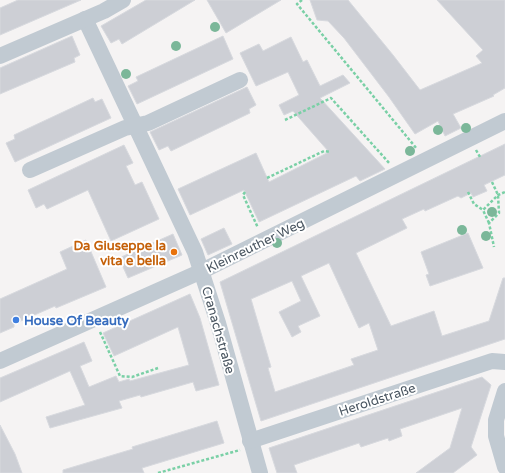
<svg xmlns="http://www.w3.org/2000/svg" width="505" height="473" viewBox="0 0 505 473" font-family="'Varela Round',sans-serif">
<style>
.building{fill:#cdcfd5;stroke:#d7d9de;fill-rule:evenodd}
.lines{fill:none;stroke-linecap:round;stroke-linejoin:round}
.path{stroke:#7ad0a6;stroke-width:2.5;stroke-dasharray:3 2;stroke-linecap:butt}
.minor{stroke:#c1cad2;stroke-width:16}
.tree{fill:#7bb799}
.food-dot{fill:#e8710a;stroke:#fff;stroke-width:1.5}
.shop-dot{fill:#3f7fe0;stroke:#fff;stroke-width:1.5}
.labels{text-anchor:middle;stroke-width:4;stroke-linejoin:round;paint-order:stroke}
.food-label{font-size:13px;font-weight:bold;fill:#c56008;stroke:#fff;text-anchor:end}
.street-label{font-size:13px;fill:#4a5661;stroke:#fff}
.shop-label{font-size:13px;font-weight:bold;fill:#366cbe;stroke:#fff;text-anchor:start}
</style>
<rect width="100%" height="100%" fill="#f5f3f3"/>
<g class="building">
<polygon points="18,0 81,0 0,35 0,8"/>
<polygon points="146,0 195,0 122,44 119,39 111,43 101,26"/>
<polygon points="207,0 281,0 226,33"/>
<polygon points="310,0 348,0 393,55 420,90 482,63 476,56 483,50 437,0 505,0 505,88 493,95 494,96 453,114 461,128 445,136 438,121 415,134 389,97 344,38 328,21 317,20"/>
<polygon points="72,36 80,55 74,58 75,62 0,94 0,68"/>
<polygon points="223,36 233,59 137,104 128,86 138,81 136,77"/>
<polygon points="291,37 303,62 307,60 320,86 343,75 350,83 320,98 385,169 360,181 356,176 259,222 244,190 190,215 178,189 256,153 269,182 329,152 293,111 284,115 279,105 299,95 288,72 256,86 240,53 259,44 263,51"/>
<polygon points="247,87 256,105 249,109 250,113 171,151 168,146 159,150 150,132"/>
<polygon points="93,98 95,102 102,99 111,118 15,162 6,143 15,139 14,135"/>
<path d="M505 144V175L484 185 487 191 473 197 471 193 461 198 458 196 425 211 424 209 402 219 407 228 356 253 391 326 434 311 442 336 489 321 503 278H505V339L261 421 220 282ZM329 263 359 328 369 323 378 350 351 359 354 365 275 392 268 368 271 367 251 299 292 281 301 301 279 312 292 337 301 332 298 326 320 316 301 276Z"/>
<polygon points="124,145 133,163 126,166 135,185 142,182 159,219 111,241 88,190 47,209 44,204 36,208 28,190"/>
<polygon points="224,228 232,244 208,255 201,239"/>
<polygon points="468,233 483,268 430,286 426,275 429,274 421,252"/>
<polygon points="173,234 182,255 128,278 119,258"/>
<polygon points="86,240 106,287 56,308 55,306 14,324 14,327 0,333 0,299 67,269 60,252"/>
<polygon points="190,294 200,318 219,385 196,391 193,382 141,397 140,395 119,401 122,408 50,428 46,417 85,405 70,371 0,402 0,378 84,342 92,361 80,366 89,387 116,376 119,382 129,379 130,381 189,365 178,327 114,356 103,333"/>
<polygon points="482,377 491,385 471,447 477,455 453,473 416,473 450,448 462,408 400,429 402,436 389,441 388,438 361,447 359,443 294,465 297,473 277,473 269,448"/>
<polygon points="217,421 224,443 142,468 144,473 63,473 63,470 133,449 132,447"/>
<polygon points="0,425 15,454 22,473 0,473"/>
</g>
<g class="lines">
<g class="path">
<polyline points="302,0 297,4 417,149"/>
<polyline points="285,120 331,98 390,164"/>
<polyline points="476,150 480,157"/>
<polyline points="267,178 324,151 330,152"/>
<polyline points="492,182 498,195 499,213 489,223 494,247"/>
<polyline points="245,192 243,195 258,228"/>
<polyline points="468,192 474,204 483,210"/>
<polyline points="489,223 483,210 498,195 505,192"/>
<polyline points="100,332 120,376 132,377 158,368"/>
<polyline points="158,473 240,450"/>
</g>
<g class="minor">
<polyline points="85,19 195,252 218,323 260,473"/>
<polyline points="0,56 104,11 123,0"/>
<polyline points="30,170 125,128 148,123 240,80"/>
<polyline points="0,361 202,271 505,121"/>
<polyline points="505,391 496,420 496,436 505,467"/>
<polyline points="250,441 492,361 505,362"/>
</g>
</g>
<g class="tree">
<circle cx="215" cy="27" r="5"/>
<circle cx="176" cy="46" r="5"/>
<circle cx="126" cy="74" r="5"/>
<circle cx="466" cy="128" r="5"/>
<circle cx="438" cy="130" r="5"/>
<circle cx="410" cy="151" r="5"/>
<circle cx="492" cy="212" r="5"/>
<circle cx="462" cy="230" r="5"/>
<circle cx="486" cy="236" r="5"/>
<circle cx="277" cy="243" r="5"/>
</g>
<circle class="food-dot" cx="174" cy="252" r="4"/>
<circle class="shop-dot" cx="16" cy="320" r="4"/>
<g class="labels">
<g class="food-label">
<text x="166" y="250">Da Giuseppe la<tspan x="166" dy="15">vita e bella</tspan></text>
</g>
<g class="street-label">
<text transform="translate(255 245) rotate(-26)" y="5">Kleinreuther Weg</text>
<text transform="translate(219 330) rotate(74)" y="5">Cranachstraße</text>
<text transform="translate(377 399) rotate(-18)" y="5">Heroldstraße</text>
</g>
<g class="shop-label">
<text x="24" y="325">House Of Beauty</text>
</g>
</g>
</svg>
